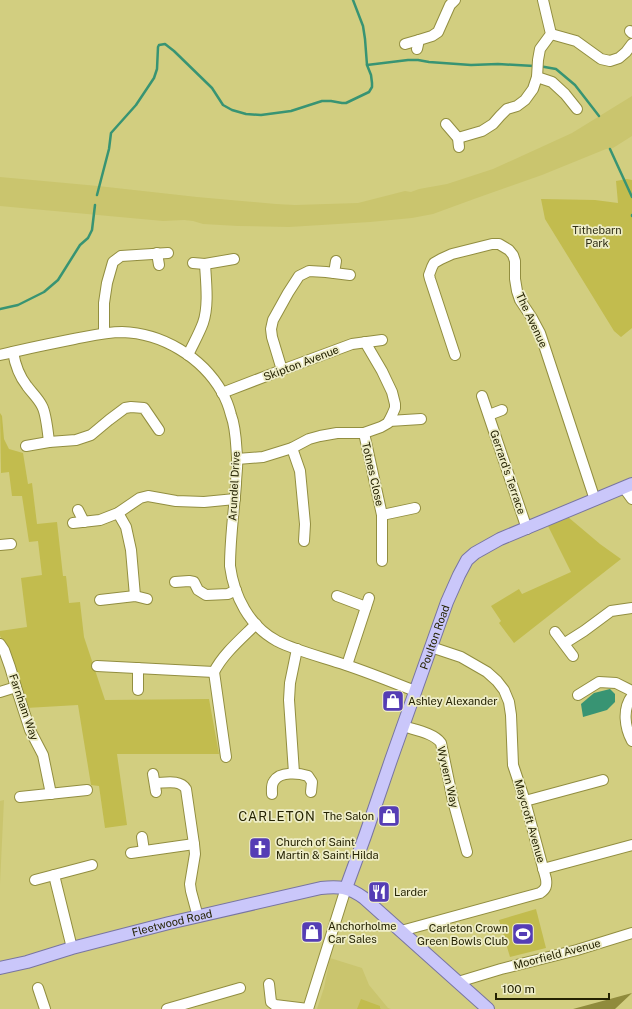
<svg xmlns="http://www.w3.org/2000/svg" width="632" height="1009" viewBox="0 0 632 1009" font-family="'Public Sans',sans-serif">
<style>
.built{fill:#cac56e}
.green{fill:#c2bc4e}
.forest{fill:#908b3c}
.water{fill:#389473}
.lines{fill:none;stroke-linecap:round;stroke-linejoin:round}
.stream{stroke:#389473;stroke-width:2.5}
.minor-casing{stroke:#928e40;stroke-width:12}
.major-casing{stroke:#7875a1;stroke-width:14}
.minor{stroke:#fff;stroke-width:10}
.major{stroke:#cac7fa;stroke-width:12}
.labels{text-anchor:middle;stroke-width:3.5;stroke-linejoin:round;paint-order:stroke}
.park-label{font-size:11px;fill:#2f2e16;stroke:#eeedc7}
.street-label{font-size:11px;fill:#242202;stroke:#eeedc7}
.poi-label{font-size:11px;fill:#242202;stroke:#eeedc7;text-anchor:start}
.quarter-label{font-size:13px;letter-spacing:1px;fill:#242202;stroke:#eeedc7}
</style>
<rect width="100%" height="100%" fill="#d2ce80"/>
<g class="built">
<polygon points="632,96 632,136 613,148 606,149 542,175 474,199 433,214 412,218 370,222 289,227 238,226 203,224 193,221 184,220 163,221 0,206 0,177 98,186 197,197 276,204 295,205 358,203 405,191 411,192 419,189 447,184 493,169 572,133"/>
<polygon points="4,800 0,884 0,801"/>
<polygon points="330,958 362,968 369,985 388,1008 391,1009 317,1009 324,988"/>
</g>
<g class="green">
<polygon points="627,179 632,180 632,328 621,337 614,331 545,219 541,199 595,200 618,203 616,181"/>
<polygon points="0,413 2,416 4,439 9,449 23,453 28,484 32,483 37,524 57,522 63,576 66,576 69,603 80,602 84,637 105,700 209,699 219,754 117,754 127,825 105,828 99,786 91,785 78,705 26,708 8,650 0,636 0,631 27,627 21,578 42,575 38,541 29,542 22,496 12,496 9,472 1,473"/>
<polygon points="568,517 600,544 621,559 514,643 499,623 501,621 491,606 519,589 522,594 571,572 548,526"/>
<polygon points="536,909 546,948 510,957 499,920"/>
<polygon points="361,999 380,1006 380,1008 381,1009 357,1009"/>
</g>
<polygon class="forest" points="632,993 615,1009 573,1009"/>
<polygon class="water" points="610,689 615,694 615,702 607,710 583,717 581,704 594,693"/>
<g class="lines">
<g class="stream">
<polyline points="353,0 363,26 365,39 367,65 408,60 418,60 429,62 471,65 498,64 534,66"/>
<polyline points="539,66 556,69 575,85 599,116"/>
<polyline points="610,149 632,197"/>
<polyline points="97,195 109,149 111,133 136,105 154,78 157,69 158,47 159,45 165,44 174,51 212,88 223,105 232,110 246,114 261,115 291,111 322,101 331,101 342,103 346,103 369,92 372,87 372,83 371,75 367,65"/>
<polyline points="632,215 632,216"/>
<polyline points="0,309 18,305 44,292 58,280 80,245 88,238 92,230 95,205"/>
</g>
<g class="minor-casing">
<g id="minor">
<polyline points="630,31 632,33"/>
<polyline points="551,34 576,41 601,59 610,61 619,58 626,52 632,44"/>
<polyline points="405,44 419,40"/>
<polyline points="417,49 419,40 432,36 438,32 450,5 455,0"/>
<polyline points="537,77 552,82 565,94 577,109"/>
<polyline points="446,124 458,138 459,147"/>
<polyline points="458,138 482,131 493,124 500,116 507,109 517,106 525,100 533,89 537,77 538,60 540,49 551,34 543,0"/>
<polyline points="157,253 159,265"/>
<polyline points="193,263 205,264"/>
<polyline points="334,273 336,261"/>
<polyline points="104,333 104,303 107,283 113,262 121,256 168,253"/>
<path d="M13 352C15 364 19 376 27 386 32 393 38 398 42 406 46 413 48 433 49 442"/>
<path d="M0 355C24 349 49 344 74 339 90 336 106 332 122 332 162 333 202 357 222 392 226 399 229 407 231 415 236 428 236 443 237 457 238 466 236 475 236 484 234 511 230 539 230 566 234 596 249 626 277 641 299 652 323 657 346 665 370 673 392 682 415 691"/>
<path d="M188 355C193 344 199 334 203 323 209 306 206 282 205 264L234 259"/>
<polyline points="455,355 430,279 429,275 432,267 434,263 441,259 452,254 492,244 499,244 509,250 513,255 515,261 515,279 517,291 520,300 532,318 540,333 595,500"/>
<polyline points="282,370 272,337 271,329 273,320 288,293 299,276 309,271 326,272 350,275"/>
<polyline points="222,393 282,370 352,344 382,340"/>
<polyline points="482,396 527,529"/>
<polyline points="489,415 502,410"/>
<polyline points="389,421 421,419"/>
<polyline points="364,433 382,515 382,561"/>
<polyline points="26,446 49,442 76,440 91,435 109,420 125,408 131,407 144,408 159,430"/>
<polyline points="292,448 300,471 305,524 304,541"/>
<polyline points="237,459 263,457 292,448 309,439 320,436 337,433 364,433 381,427 388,423 392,415 395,408 395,404 392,392 382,371 365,342"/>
<polyline points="624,488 632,499"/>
<polyline points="78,510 84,522"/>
<polyline points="118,513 126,527 131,550 135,596"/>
<polyline points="382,515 415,508"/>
<polyline points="73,523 100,520 118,513 140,498 148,496 176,501 204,502 235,499"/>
<polyline points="0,545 11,544"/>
<polyline points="175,582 189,581 194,582 198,590 206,595 228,594 236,590"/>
<polyline points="337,596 366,607"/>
<polyline points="100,600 135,596 147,599"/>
<polyline points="555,632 573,656"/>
<polyline points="565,643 584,631 611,611 632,608"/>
<polyline points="0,644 4,650 10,667 16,687 30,730 43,755 51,794"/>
<polyline points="347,665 369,598"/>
<polyline points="97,666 214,672"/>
<polyline points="138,690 138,668"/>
<polyline points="0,692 16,687"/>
<polyline points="578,695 599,682 616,683 632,691"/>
<path d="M632 696C622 709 625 728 632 741"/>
<path d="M403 726C415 730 434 733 441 743L453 801 467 852"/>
<path d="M226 757 214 672C223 654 241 639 256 624"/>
<polyline points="294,773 289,700 290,683 297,649"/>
<polyline points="153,774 156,792"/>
<path d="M155 783C165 783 180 779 186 789L194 844 195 854 190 884 191 891 198 917"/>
<path d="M272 794C272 789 271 785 274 781 280 771 299 773 308 776L312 782 311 792"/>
<polyline points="20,797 87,790"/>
<polyline points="525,801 603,780"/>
<polyline points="142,837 144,851"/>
<polyline points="131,853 194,844"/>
<polyline points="543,869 632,845"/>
<polyline points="54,875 72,948"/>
<polyline points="35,880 92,865"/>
<path d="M401 931 540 893C546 889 547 886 546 879L525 801 513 765 511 715 509 702 504 690 497 681 487 672 461 657 431 647"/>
<polyline points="458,982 501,969 577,950 632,933"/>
<polyline points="269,984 271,1002 275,1005 308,1009"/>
<polyline points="38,988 45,1009"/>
<polyline points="167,1009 240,988"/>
<polyline points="308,1009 346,888"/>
</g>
</g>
<g class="major-casing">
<g id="major">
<path id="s1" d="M346 888 365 836 391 760 447 602 459 575 467 560 475 553 500 539 632 484"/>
<path id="s2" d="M0 968 27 962 72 948 169 923 321 888C339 886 349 887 364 898L488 1009"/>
</g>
</g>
<use href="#minor" class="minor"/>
<use href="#major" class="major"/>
</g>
<defs>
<g id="shop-square" transform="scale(1.15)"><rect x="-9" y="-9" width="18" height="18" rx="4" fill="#553db5" stroke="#eeedc7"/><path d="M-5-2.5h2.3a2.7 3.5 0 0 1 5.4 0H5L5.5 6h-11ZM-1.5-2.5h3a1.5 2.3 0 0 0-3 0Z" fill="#fff"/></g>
<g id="church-square" transform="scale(1.15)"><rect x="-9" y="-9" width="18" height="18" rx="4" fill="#553db5" stroke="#eeedc7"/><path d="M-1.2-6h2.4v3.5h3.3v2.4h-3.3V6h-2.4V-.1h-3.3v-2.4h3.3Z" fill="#fff"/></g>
<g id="restaurant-square" transform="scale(1.15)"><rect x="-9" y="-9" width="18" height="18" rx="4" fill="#553db5" stroke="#eeedc7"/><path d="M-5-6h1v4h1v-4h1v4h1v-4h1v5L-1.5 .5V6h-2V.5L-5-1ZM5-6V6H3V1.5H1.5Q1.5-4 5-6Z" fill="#fff"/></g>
<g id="stadium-square" transform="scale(1.15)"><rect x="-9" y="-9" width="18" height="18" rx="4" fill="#553db5" stroke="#eeedc7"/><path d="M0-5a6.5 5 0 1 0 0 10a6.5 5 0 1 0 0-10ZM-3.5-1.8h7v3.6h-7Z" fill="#fff"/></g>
</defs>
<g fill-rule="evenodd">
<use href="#shop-square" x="393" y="701"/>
<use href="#shop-square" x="389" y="816"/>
<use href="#church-square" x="260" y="848"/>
<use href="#restaurant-square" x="379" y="892"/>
<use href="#shop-square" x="312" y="932"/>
<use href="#stadium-square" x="523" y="934"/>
</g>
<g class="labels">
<g class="park-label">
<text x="597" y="234">Tithebarn<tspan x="597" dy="13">Park</tspan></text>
</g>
<g class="street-label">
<text transform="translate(532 320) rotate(65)" y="4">The Avenue</text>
<text transform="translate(301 363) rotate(-21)" y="4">Skipton Avenue</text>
<text transform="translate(508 472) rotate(71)" y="4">Gerrard's Terrace</text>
<text transform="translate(373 474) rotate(77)" y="4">Totnes Close</text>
<text transform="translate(234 486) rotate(-87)" y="4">Arundel Drive</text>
<text dy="4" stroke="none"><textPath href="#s1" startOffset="266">Poulton Road</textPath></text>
<text transform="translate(24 707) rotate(71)" y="4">Farnham Way</text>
<text transform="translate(448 777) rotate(77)" y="4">Wyvern Way</text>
<text transform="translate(530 821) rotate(74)" y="4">Maycroft Avenue</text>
<text dy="4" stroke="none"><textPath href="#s2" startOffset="178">Fleetwood Road</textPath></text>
<text transform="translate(557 954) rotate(-15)" y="4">Moorfield Avenue</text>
</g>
<g class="poi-label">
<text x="408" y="705">Ashley Alexander</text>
<text x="374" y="820" text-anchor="end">The Salon</text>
<text x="276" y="846">Church of Saint<tspan x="276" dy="13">Martin &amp; Saint Hilda</tspan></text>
<text x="394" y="896">Larder</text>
<text x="328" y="930">Anchorholme<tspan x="328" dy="13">Car Sales</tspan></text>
<text x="508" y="932" text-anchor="end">Carleton Crown<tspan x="508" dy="13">Green Bowls Club</tspan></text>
</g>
<g class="quarter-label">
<text x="277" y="821">CARLETON</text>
</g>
</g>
<path d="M496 993v6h113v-6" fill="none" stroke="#242202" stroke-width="2"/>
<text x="502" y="993" font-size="12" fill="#242202" stroke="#eeedc7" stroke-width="3" paint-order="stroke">100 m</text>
</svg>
